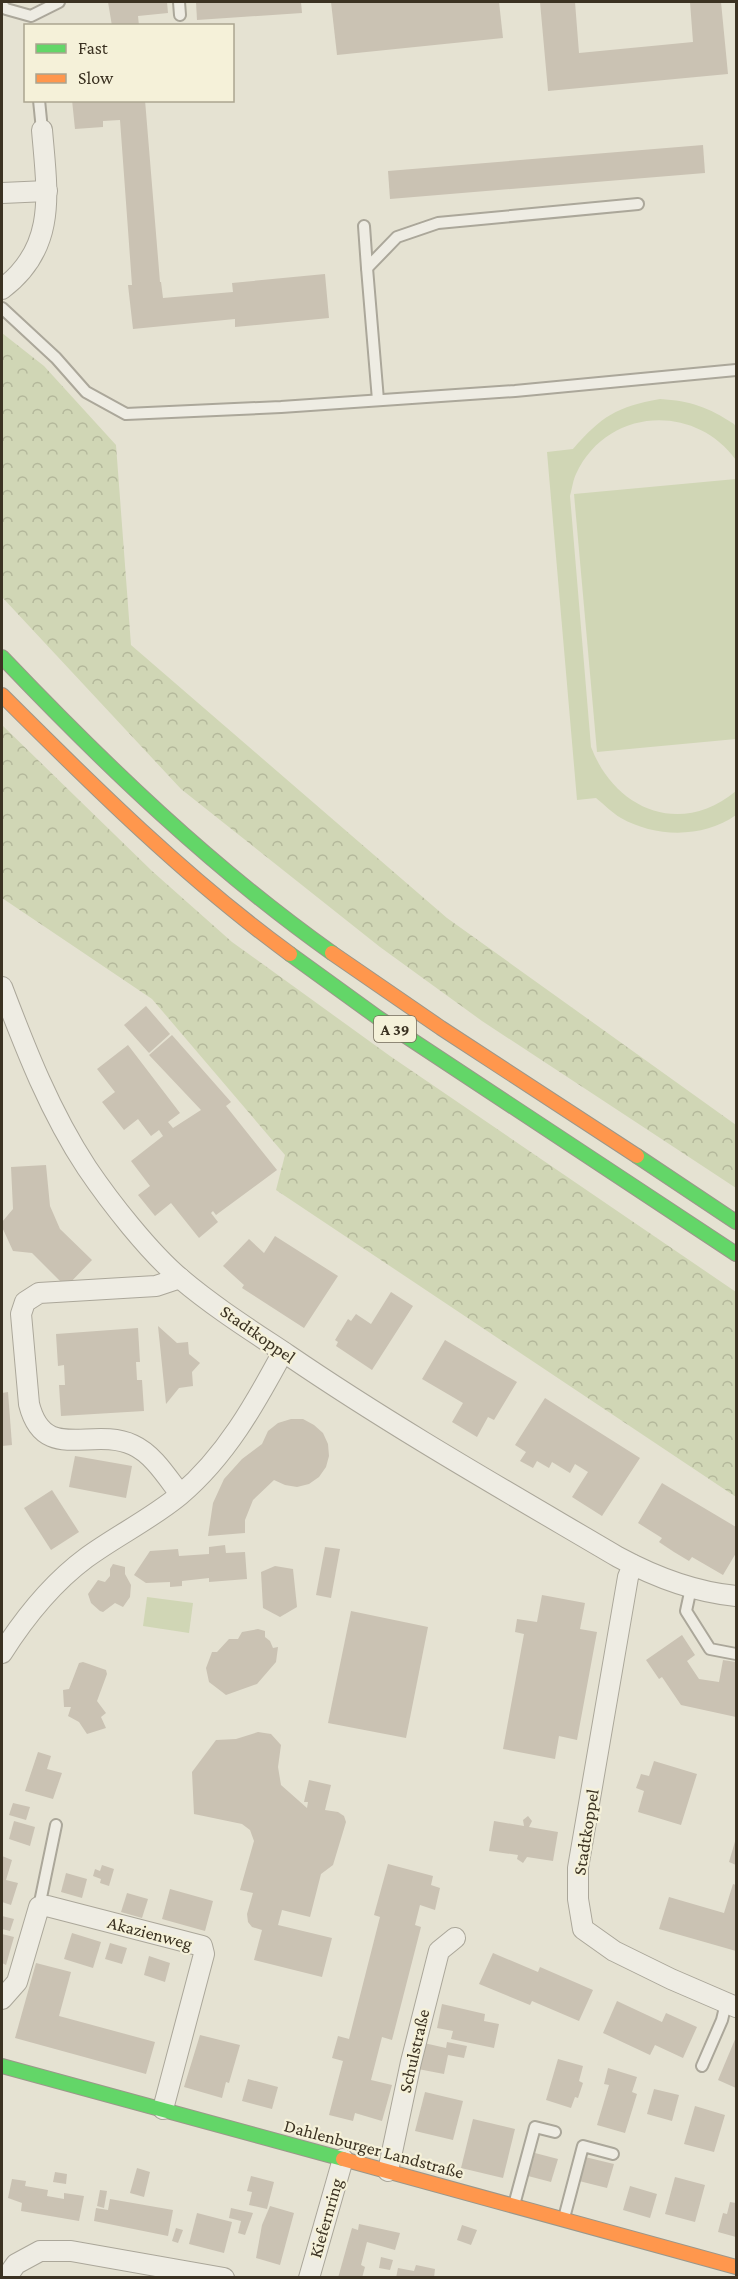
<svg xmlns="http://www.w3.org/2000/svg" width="738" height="2279" viewBox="0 0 738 2279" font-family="'Crimson Pro',serif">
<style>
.green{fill:#d0d6b5}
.forest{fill:url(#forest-crowns)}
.building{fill:#cac2b3}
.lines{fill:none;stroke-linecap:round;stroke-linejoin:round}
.lane-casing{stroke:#aba79a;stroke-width:14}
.street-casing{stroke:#aba79a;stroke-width:22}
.fast-casing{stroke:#9b978a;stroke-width:16}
.slow-casing{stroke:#9b978a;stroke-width:16}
.lane{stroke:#eeece3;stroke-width:10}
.street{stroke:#eeece3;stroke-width:20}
.fast{stroke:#63d668;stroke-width:14}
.slow{stroke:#ff974d;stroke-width:14}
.labels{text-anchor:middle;stroke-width:4.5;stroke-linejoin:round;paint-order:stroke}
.shield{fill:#f5f1d9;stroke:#736b59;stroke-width:1.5}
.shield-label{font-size:16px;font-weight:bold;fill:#3b3222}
.street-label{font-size:18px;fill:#3b3222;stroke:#f5f1d9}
</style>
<defs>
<pattern id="forest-crowns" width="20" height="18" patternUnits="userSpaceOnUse" patternTransform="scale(1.5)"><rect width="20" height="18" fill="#d0d6b5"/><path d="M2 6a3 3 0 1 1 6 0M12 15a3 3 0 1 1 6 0" fill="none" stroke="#b4b89b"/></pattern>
</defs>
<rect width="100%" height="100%" fill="#e5e2d2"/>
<g class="green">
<path d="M660 399C691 401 708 407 734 424L736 427V460C695 403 607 407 576 474 573 480 572 489 570 496L591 747C615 810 681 837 736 791V815C704 838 656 838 621 818 612 813 604 804 596 798L577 800 547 452 573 449C602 416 616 407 660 399Z"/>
<polygon points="736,479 736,739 597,752 574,494"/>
<polygon points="147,1597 193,1603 189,1633 143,1626"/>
</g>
<g class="forest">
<polygon points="2,333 44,366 116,445 131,645 447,918 736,1125 736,1188 482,1021 380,947 181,789 2,597"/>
<polygon points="2,725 152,871 232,942 390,1056 736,1292 736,1497 276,1190 285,1155 152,999 2,898"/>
</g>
<g class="building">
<polygon points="108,2 167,2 168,13 138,16 139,26 112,26"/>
<polygon points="196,2 301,2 302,13 197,20"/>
<polygon points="331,2 499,2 503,38 337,55"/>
<polygon points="540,2 575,2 579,53 693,42 690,2 721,2 728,74 548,91"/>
<polygon points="72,100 145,100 160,282 161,282 163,298 233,292 232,283 325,274 329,318 235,327 235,319 133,329 128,285 132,285 120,120 103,121 103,127 75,129"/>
<polygon points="703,145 705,173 390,199 388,171"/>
<polygon points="146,1006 170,1034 149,1053 124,1025"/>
<polygon points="172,1035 231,1102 226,1106 277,1170 216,1215 213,1211 211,1213 218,1222 199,1238 171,1203 155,1216 138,1195 150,1186 131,1161 163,1136 159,1130 151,1136 138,1119 124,1130 102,1102 115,1092 97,1069 128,1045 180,1113 168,1122 173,1128 201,1110 149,1055"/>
<polygon points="46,1165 50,1206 60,1229 92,1260 66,1287 32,1253 13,1251 2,1227 2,1222 13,1209 11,1167"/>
<polygon points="275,1236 338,1276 304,1328 242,1288 244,1285 223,1266 249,1239 264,1253"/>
<polygon points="391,1292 413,1306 372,1370 336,1346 338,1342 335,1340 348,1319 351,1321 356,1314 371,1324"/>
<polygon points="158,1326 177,1343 188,1342 189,1354 200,1363 192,1372 193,1386 179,1388 166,1404"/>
<polygon points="138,1328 140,1362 136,1362 137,1380 142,1380 144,1411 61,1416 59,1385 65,1385 64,1365 58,1366 56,1334"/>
<polygon points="445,1340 517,1382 494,1420 488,1417 477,1437 452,1422 463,1403 422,1379"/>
<polygon points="8,1392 12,1445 2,1446 2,1393"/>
<polygon points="545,1398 640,1458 602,1516 572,1497 588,1472 575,1464 570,1473 552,1462 549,1468 537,1461 533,1468 520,1461 526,1452 515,1445"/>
<polygon points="291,1419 303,1419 314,1425 323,1433 328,1444 329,1456 326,1467 319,1477 309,1484 297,1487 285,1485 274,1480 253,1500 245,1520 245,1533 208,1536 213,1503 224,1479 242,1459 262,1444 268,1431 278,1423"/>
<polygon points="75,1456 132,1466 126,1498 69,1487"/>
<polygon points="662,1483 736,1527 736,1553 723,1575 692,1557 689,1561 674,1552 659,1542 662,1538 638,1523"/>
<polygon points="52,1490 79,1532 51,1550 24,1508"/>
<polygon points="225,1545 226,1553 245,1552 247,1579 209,1582 209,1578 182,1581 182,1586 170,1587 170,1582 146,1583 134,1575 150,1551 178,1549 179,1556 209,1554 209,1547"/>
<polygon points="325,1547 340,1549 331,1598 316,1595"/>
<polygon points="113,1564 125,1567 125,1574 131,1585 130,1597 123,1607 115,1603 103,1612 100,1611 91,1603 88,1594 98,1580 105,1582 110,1576 110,1569"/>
<polygon points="275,1566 293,1569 297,1607 280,1617 263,1608 261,1572"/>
<polygon points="542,1595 585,1603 580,1629 597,1632 577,1740 559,1736 555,1759 503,1749 524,1634 515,1632 517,1619 537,1622"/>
<polygon points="351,1611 428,1627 406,1738 328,1723"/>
<polygon points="258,1629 265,1631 265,1637 270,1641 273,1648 278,1647 276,1662 257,1684 226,1695 209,1682 206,1668 212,1652 217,1652 229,1639 238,1639 242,1632"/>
<polygon points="682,1635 695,1655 687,1661 699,1679 719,1682 723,1660 736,1662 736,1717 681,1705 662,1677 659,1679 646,1660"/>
<polygon points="83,1662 106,1670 107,1674 97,1701 106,1713 101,1717 106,1728 87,1734 79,1722 68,1716 71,1707 64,1707 63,1690 69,1689 79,1663"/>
<polygon points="258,1732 271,1734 281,1745 278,1767 281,1785 307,1808 308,1802 304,1802 309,1780 331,1785 325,1810 338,1812 344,1816 346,1822 333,1865 321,1874 310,1917 282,1910 278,1925 332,1938 322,1977 254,1960 262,1930 252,1927 248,1922 247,1914 253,1893 240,1890 254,1841 250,1830 242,1824 194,1814 192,1772 216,1740 236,1739"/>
<polygon points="38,1752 51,1756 47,1769 62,1773 53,1799 25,1791"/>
<polygon points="654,1761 697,1774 681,1825 638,1812 644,1791 636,1788 639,1780 641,1774 649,1776"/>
<polygon points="13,1803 30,1807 26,1820 9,1815"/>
<polygon points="528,1816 532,1821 529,1827 558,1832 553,1861 527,1857 523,1863 517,1859 518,1855 489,1851 494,1821 524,1826 523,1820"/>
<polygon points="14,1821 35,1827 30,1846 9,1839"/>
<polygon points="736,1838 736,1865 729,1862"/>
<polygon points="2,1856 12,1860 6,1880 18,1883 11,1905 2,1902"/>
<polygon points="388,1864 433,1876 431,1885 440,1888 435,1910 420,1905 415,1925 421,1927 392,2040 382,2037 371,2080 392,2085 382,2121 355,2113 353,2121 329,2115 343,2061 332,2058 338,2036 349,2039 380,1917 374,1915"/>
<polygon points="102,1865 114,1869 109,1886 100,1883 101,1879 93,1876 95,1869 100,1871"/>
<polygon points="66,1873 87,1879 82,1898 61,1892"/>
<polygon points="733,1884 736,1885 736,1951 659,1929 669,1897 724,1913"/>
<polygon points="170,1889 213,1901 205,1931 162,1919"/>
<polygon points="127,1893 148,1899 142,1918 121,1912"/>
<polygon points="2,1916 14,1919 10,1931 2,1929"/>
<polygon points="72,1933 101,1942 93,1968 64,1959"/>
<polygon points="2,1934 14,1937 6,1965 2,1963"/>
<polygon points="110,1943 127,1948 122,1964 105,1959"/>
<polygon points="493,1953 538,1972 540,1967 593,1990 579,2021 532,2001 530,2005 479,1984"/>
<polygon points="149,1956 170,1963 165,1982 144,1975"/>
<polygon points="36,1963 71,1972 59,2016 155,2042 146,2074 15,2038"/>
<polygon points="617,2001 662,2022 666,2013 697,2027 683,2058 655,2045 650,2055 603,2033"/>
<polygon points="442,2004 485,2014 484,2021 499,2024 494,2048 451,2039 453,2031 437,2028"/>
<polygon points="200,2035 240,2045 229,2083 226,2082 222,2098 184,2087"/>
<polygon points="736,2037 736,2088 718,2080"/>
<polygon points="447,2042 467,2046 464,2058 448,2055 444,2074 418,2069 424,2043 446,2048"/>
<polygon points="558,2059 583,2066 579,2081 583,2083 578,2098 575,2097 571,2108 546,2100"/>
<polygon points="608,2068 637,2077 632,2092 637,2094 625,2133 597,2125 609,2085 604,2084"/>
<polygon points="248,2079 278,2087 272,2109 242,2101"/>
<polygon points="654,2089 679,2095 672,2121 647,2114"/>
<polygon points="425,2092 463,2101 453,2140 415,2131"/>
<polygon points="695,2106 725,2115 714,2152 684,2144"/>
<polygon points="473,2119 515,2129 503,2178 461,2168"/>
<polygon points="535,2153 558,2159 551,2182 528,2176"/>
<polygon points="585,2157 614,2164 607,2188 579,2181"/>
<polygon points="137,2168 150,2172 144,2197 130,2193"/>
<polygon points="55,2172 67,2174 66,2184 53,2182"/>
<polygon points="251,2176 274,2182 267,2209 249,2205 252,2192 247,2191"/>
<polygon points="675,2177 705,2185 695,2222 665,2214"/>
<polygon points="12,2179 26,2181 25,2186 48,2190 47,2196 64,2199 64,2193 84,2196 79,2221 21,2211 22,2203 8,2198"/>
<polygon points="630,2186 657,2194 650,2218 623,2210"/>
<polygon points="100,2190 107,2191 104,2208 97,2206"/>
<polygon points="110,2199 173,2210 168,2236 94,2221 96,2208 108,2210"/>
<polygon points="730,2202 736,2203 736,2237 718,2232 723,2213 727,2214"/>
<polygon points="270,2206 294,2213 280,2265 256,2258 262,2225"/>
<polygon points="231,2208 253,2213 245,2235 238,2233 241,2221 229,2218"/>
<polygon points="197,2213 232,2222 224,2253 189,2244"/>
<polygon points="359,2224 400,2233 395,2250 367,2242 361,2265 365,2267 362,2278 338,2278 352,2228 358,2230"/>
<polygon points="462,2225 477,2230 471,2245 457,2240"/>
<polygon points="176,2228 183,2230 178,2243 172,2241"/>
<polygon points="381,2257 393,2260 390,2270 379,2268"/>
<polygon points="416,2265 435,2269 434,2278 396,2278 398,2268 414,2271"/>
</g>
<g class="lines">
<g class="lane-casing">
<g id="lane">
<polyline points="179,2 180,15"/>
<polyline points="2,5 6,9 31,16 59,2"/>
<polyline points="39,100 42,130"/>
<polyline points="364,226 367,268 397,237 438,223 638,204"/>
<polyline points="367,268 378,400"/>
<polyline points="2,308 56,358 86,392 126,414 281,407 515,391 736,370"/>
<polyline points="691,1588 686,1611 710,1649 736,1654"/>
<polyline points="39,1907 56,1825"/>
<polyline points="702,2066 722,2020 726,2003"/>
<polyline points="514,2205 535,2127 555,2132"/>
<polyline points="564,2218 583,2146 613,2154"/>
</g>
</g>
<g class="street-casing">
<g id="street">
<polyline points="2,193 47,191"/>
<path d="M2 289C58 247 47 191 42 130"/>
<path d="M2 987C26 1050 50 1112 87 1168 110 1202 149 1252 181 1279 214 1307 252 1331 288 1355 395 1428 506 1491 618 1557 655 1577 694 1592 736 1596"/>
<path d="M180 1278 156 1286 39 1293 25 1302 21 1314 29 1404C44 1464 91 1426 133 1445 153 1454 167 1477 180 1494"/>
<polyline points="633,1565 628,1577 578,1868 578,1899 583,1929 614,1951 671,1979 736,2007"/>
<path d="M2 1653C25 1617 51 1584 86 1558 116 1536 151 1519 180 1495 226 1456 255 1404 283 1352"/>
<polyline points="2,1999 17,1982 39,1907 47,1906 202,1946 204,1954 163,2109"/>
<polyline points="388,2171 411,2062 439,1951 455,1938"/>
<polyline points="6,2278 16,2264 40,2251 71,2251 224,2278"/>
<polyline points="309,2278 343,2159"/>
</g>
</g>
<g class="fast-casing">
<g id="fast">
<path d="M2 657C104 764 211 867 332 953"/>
<polyline points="290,954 377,1017 736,1254"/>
<polyline points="637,1156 736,1222"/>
<polyline points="2,2066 343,2159"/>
</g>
</g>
<g class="slow-casing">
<g id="slow">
<path d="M2 695C93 786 186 878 290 954"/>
<polyline points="332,953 441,1028 637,1156"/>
<polyline points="343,2159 736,2267"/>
</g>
</g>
<use href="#lane" class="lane"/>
<use href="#street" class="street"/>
<use href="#fast" class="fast"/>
<use href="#slow" class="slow"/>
</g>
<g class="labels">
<rect class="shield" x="374" y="1016" width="42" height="26" rx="4.5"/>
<g class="shield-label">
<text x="395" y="1035">A 39</text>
</g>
<g class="street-label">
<text transform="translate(258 1334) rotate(35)" y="6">Stadtkoppel</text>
<text transform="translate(586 1832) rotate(-81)" y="6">Stadtkoppel</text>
<text transform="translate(150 1933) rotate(15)" y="6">Akazienweg</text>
<text transform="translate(414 2051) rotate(-77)" y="6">Schulstraße</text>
<text transform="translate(374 2149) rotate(15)" y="6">Dahlenburger Landstraße</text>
<text transform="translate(326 2218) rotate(-74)" y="6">Kiefernring</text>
</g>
</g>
<rect width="738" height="2279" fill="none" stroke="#3b3222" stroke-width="6"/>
<rect x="24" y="24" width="210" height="78" fill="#f5f1d9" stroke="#aba590" stroke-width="1.5"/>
<rect x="36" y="44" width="30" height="9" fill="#63d668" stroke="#aba590" stroke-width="1.5"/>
<text x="78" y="54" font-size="18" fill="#3b3222">Fast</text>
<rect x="36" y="74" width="30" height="9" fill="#ff974d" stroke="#aba590" stroke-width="1.5"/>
<text x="78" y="84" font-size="18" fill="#3b3222">Slow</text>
</svg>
